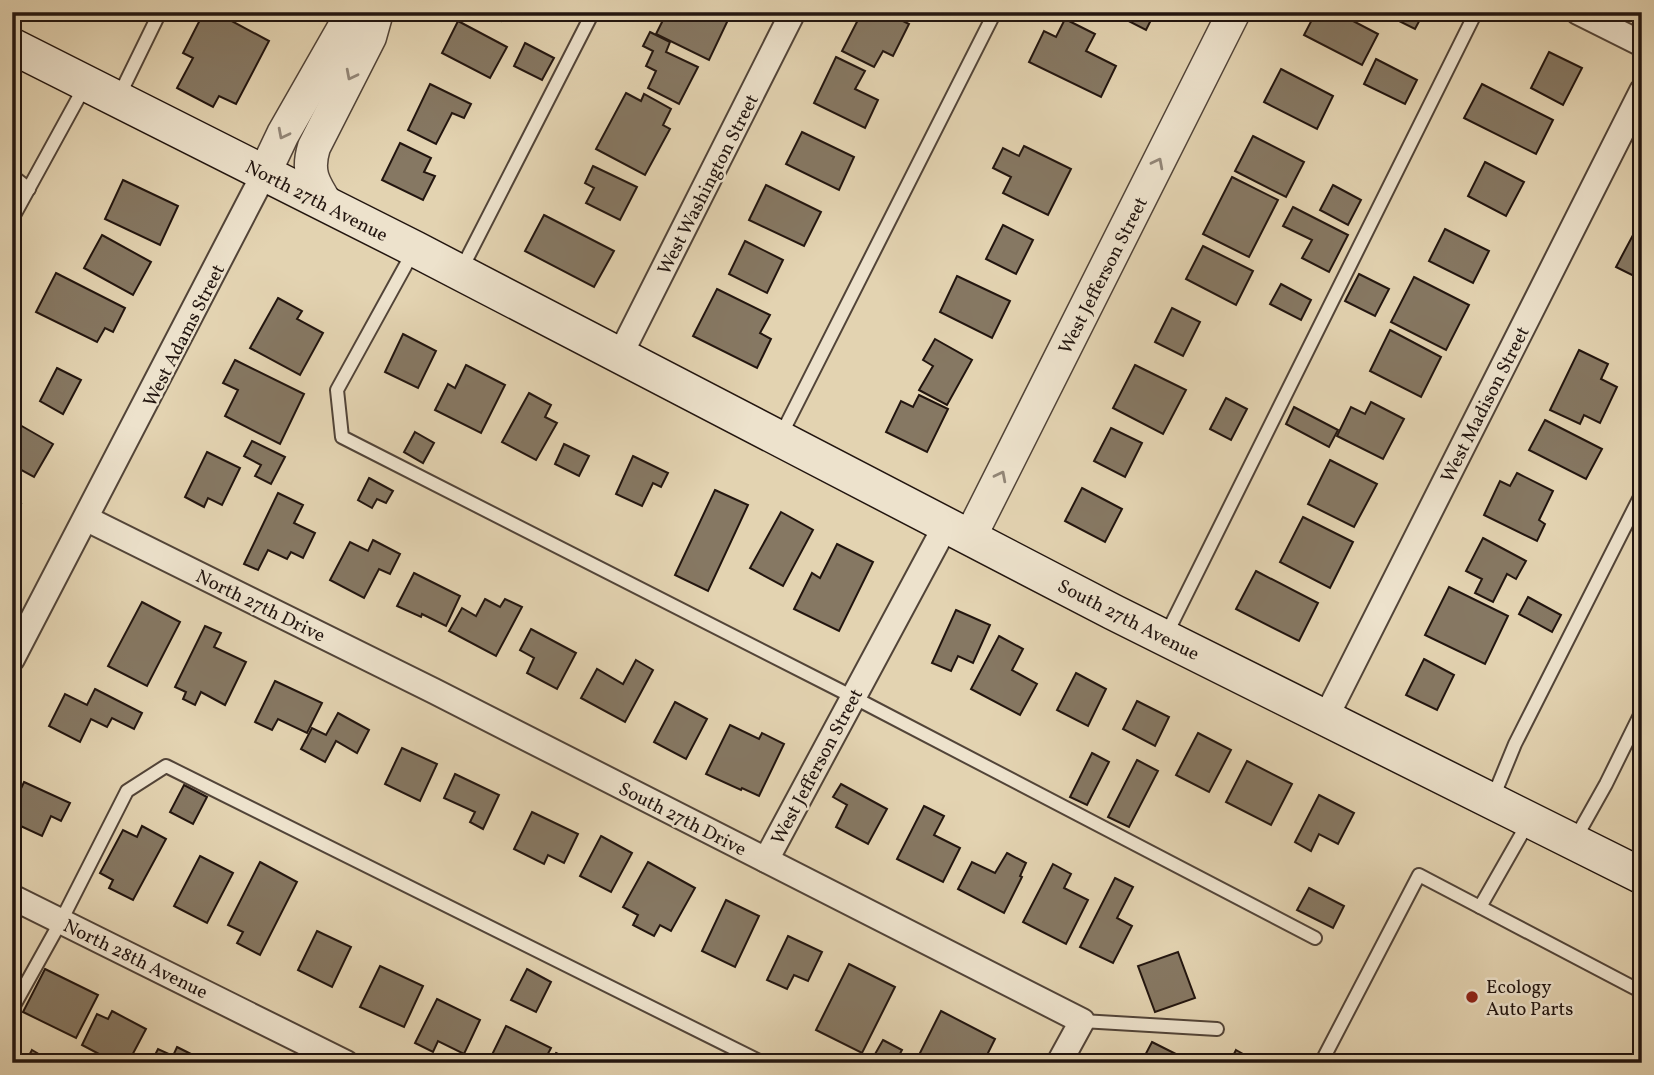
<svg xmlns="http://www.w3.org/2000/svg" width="1654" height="1075" viewBox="0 0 1654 1075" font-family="Vollkorn,serif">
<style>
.building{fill:#867863;stroke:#22150f;stroke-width:2}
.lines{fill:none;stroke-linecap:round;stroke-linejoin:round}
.service-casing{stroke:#524438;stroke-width:16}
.minor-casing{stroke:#524438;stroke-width:28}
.tertiary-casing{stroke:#524438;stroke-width:35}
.secondary-casing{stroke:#22150f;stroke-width:38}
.service{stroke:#ede2cc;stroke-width:12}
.minor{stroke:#ede2cc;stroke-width:24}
.tertiary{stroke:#ede2cc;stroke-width:32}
.secondary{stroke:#ede2cc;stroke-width:35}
.oneway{stroke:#928677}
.poi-dot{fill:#8f2418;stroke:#ede2cc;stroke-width:2.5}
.labels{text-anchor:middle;stroke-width:5;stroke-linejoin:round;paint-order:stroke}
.street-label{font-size:19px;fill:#22150f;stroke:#ede2cc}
.poi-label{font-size:19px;fill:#22150f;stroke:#ede2cc;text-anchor:start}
</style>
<rect width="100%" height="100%" fill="#e3d3b1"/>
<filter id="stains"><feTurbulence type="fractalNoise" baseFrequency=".00286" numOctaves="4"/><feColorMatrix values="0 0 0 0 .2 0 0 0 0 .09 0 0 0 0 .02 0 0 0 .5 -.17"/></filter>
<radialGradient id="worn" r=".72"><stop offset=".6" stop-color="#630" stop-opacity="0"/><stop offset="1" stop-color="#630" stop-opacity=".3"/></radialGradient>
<g class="building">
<polygon points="204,12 215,12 269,41 236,104 219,96 213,107 177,88 193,58 183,53"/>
<polygon points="485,12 506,12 501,21"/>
<polygon points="667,12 713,12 728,20 709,60 656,34"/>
<polygon points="862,12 885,12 909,24 893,56 883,51 874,67 842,51"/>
<polygon points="1111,12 1155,12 1146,30"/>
<polygon points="1316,12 1336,12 1378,34 1362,65 1304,35"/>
<polygon points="1396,12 1424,12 1415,29 1393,18"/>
<polygon points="1065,19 1095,34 1086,51 1116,66 1101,97 1029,62 1044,31 1056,37"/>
<polygon points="458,21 507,47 490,78 442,53"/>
<polygon points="650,32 670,42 666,52 698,67 679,104 648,88 656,71 646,66 653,51 643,46"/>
<polygon points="525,43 554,58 542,80 514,66"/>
<polygon points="1549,52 1582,68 1563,105 1531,88"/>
<polygon points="836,57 865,71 855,89 878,100 865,128 814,103"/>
<polygon points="1376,59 1417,80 1405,104 1364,84"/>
<polygon points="1281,69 1333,96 1317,129 1264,102"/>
<polygon points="430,84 471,104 464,118 452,113 436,144 408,130"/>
<polygon points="1482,84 1553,120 1536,154 1464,118"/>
<polygon points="626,93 641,101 644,94 671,109 663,125 670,129 645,175 596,149"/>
<polygon points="802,132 854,157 839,190 786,164"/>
<polygon points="1253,136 1304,162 1286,197 1235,171"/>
<polygon points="400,143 431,158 424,172 435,176 423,200 382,180"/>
<polygon points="1024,146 1071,169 1048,215 1003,193 1011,177 993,168 1003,148 1019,156"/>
<polygon points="1485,162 1524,182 1506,216 1468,196"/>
<polygon points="593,166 637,187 620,220 586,203 594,188 585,183"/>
<polygon points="1232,177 1278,200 1249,257 1203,234"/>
<polygon points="123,180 178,206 160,245 105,219"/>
<polygon points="766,185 821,212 804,246 749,220"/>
<polygon points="1333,185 1361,200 1348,225 1320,210"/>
<polygon points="1293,207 1348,235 1329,272 1302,258 1312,240 1283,226"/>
<polygon points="544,215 614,251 594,287 525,251"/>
<polygon points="1003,225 1033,240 1016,274 986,259"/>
<polygon points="1445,229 1489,251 1473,283 1429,261"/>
<polygon points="102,235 151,262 133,295 84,268"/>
<polygon points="1633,235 1642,239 1642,280 1616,267"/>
<polygon points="745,241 783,260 767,293 729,274"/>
<polygon points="1203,246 1253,271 1236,305 1186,279"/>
<polygon points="56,273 125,308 113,332 105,328 97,342 36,312"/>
<polygon points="1359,274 1389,289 1375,316 1345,301"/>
<polygon points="957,276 1010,301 992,338 940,312"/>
<polygon points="1414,277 1469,305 1446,350 1391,322"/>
<polygon points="1281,284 1311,300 1301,320 1270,304"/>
<polygon points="717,289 770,315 760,333 771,339 757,368 693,336"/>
<polygon points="278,298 302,311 297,319 323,333 300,375 250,348"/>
<polygon points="1172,308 1200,322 1183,356 1155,342"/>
<polygon points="1390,330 1441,357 1421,397 1370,371"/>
<polygon points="403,334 436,351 418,388 385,372"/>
<polygon points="935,339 972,360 947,405 919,390 933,366 923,360"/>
<polygon points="1579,350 1608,364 1601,379 1617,387 1600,423 1584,415 1580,424 1550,410"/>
<polygon points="235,360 304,394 280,444 225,416 238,390 223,383"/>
<polygon points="466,365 505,385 481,433 435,410 448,384 455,388"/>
<polygon points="1135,365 1186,390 1163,434 1113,408"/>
<polygon points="57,368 81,380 63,414 40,401"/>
<polygon points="529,393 551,405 545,417 557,423 536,460 502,442"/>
<polygon points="919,395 948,409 927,452 886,432 901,401 913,407"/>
<polygon points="1226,398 1247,409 1231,440 1210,429"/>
<polygon points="1371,402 1404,419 1383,459 1337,436 1351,407 1365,414"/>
<polygon points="1294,407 1338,430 1329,447 1286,424"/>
<polygon points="1545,420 1602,449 1586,479 1529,450"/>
<polygon points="13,421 53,444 34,477 12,465"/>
<polygon points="1111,428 1142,443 1125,477 1094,461"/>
<polygon points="415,432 434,443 423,463 404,452"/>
<polygon points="252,441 285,457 271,484 255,476 261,465 244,456"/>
<polygon points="564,444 589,456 579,476 555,464"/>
<polygon points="207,452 240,468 222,505 208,498 204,507 185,497"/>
<polygon points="633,456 668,473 661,487 653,483 642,506 616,494"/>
<polygon points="1330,460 1377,484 1354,527 1308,504"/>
<polygon points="1517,473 1553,491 1539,520 1545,524 1537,541 1484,515 1500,481 1510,486"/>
<polygon points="369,478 393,491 386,503 377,499 372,508 358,500"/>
<polygon points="1082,488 1122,509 1105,542 1065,521"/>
<polygon points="715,490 748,505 708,591 675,575"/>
<polygon points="278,493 303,505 294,523 315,533 303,558 291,552 287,559 268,550 258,570 244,564"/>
<polygon points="12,499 21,504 12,520"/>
<polygon points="781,512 813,530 783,586 750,568"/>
<polygon points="1303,517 1353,542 1330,588 1280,562"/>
<polygon points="1483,538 1526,561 1516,579 1507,574 1493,602 1475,593 1482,579 1466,571"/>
<polygon points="373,540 400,554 390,574 379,569 364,598 330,580 350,542 368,551"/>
<polygon points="837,544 873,562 839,631 794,609 812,573 820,578"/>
<polygon points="1256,571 1318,603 1299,641 1236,609"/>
<polygon points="414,573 460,596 446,626 422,614 421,617 397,606"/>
<polygon points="1449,587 1508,616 1485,664 1425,635"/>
<polygon points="1528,597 1561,615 1552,632 1519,614"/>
<polygon points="485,599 500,607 505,599 522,607 496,656 449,631 462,608 476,616"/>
<polygon points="142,602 180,622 147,686 108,666"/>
<polygon points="956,610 990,625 973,663 958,656 951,671 932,663"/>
<polygon points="205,626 221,633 214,647 246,662 225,705 201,692 195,705 183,699 186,692 175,687"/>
<polygon points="531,629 576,653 557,689 527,673 534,658 520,650"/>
<polygon points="999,636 1023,649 1012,670 1037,684 1020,715 971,689"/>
<polygon points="1424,659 1454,675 1437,710 1406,695"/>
<polygon points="636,660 653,670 625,722 581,698 597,669 623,684"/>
<polygon points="1076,673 1106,689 1088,726 1057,710"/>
<polygon points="275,681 322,703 307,733 278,719 272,730 255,722"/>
<polygon points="95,689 142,713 134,729 112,718 107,727 91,719 80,742 49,726 65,694 87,705"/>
<polygon points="1137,701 1169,717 1155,746 1123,729"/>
<polygon points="675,702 707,719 686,759 654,742"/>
<polygon points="338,713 369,730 357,753 336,741 325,762 301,749 312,728 326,735"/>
<polygon points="730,725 759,739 762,733 784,744 759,796 742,788 741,790 706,774"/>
<polygon points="1198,733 1231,750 1209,792 1176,775"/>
<polygon points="402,748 437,764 420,801 385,784"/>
<polygon points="1092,753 1109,762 1087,805 1070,797"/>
<polygon points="1137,760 1158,771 1129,827 1108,817"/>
<polygon points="1247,761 1292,784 1271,825 1226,802"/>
<polygon points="455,774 499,795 483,829 470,822 475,812 444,798"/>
<polygon points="24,782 70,803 61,821 51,816 42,836 12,822 12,808"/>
<polygon points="841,784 887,809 868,844 836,827 847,805 833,797"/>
<polygon points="184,785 207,797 193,824 170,812"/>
<polygon points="1319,795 1354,813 1338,844 1319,834 1311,851 1295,842"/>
<polygon points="924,806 944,816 934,835 960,848 943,882 897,859"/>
<polygon points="532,812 578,834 564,863 548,855 544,864 514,849"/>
<polygon points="142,826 166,839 133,900 109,888 113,880 100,873 123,830 137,837"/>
<polygon points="601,836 632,853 611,892 580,876"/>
<polygon points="1007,853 1026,863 1020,876 1022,877 1004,913 958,889 972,862 995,873"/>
<polygon points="200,856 233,873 207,923 174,906"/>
<polygon points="260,862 297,882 260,955 237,943 243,932 228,925"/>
<polygon points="648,862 695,888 671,931 660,925 654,936 633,925 638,915 623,907"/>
<polygon points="1053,864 1071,874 1064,888 1088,900 1066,944 1023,922"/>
<polygon points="1115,878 1133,887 1117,918 1132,926 1113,963 1080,947"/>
<polygon points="1309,888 1344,906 1333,928 1297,910"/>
<polygon points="726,900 759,916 735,967 702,951"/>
<polygon points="317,931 351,947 332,987 298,970"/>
<polygon points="788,936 822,952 808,981 794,975 787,989 767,980"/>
<polygon points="1178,952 1195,998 1155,1012 1138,966"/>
<polygon points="849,964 895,987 862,1053 816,1030"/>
<polygon points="380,966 423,986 404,1027 360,1007"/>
<polygon points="45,969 98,995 76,1038 23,1012"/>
<polygon points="527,969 551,982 536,1012 511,1000"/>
<polygon points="437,999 480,1020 464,1054 438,1041 433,1052 415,1043"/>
<polygon points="112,1011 146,1029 128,1063 116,1063 82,1045 97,1014 108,1019"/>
<polygon points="941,1011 995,1039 983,1063 915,1063"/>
<polygon points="506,1026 551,1048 543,1063 488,1063"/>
<polygon points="883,1040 902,1050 895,1063 870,1063"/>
<polygon points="1152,1042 1192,1062 1191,1063 1141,1063"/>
<polygon points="177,1047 209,1063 151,1063 158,1049 173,1056"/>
<polygon points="32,1050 54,1063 25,1063"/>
<polygon points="1236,1050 1259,1063 1216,1063 1219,1056 1230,1062"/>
<polygon points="556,1053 576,1063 551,1063"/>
</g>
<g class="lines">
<g class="service-casing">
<g id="service">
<polyline points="119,96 160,12"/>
<polyline points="12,167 15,178 29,189"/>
<polyline points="12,219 86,84"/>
<polyline points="413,252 337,390 342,437 853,697 1315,938"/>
<polyline points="460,272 593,12"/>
<polyline points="780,437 995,12"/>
<polyline points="1166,635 1476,12"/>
<polyline points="1492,800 1515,744 1642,493"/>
<polyline points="1574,841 1606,784 1642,711"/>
<polyline points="1480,907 1642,992"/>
<polyline points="12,1009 61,921 127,791 166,766 763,1063"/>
<polyline points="1082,1021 1217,1029"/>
<polyline points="1321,1063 1419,875 1480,907 1528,823"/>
</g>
</g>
<g class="minor-casing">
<g id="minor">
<polyline points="1578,12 1642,44"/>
<polyline points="620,355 793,12"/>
<polyline points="87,519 434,691 1082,1021 1059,1063"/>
<polyline points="12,659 264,174"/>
<polyline points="1326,717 1642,91"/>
<polyline points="766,860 946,525"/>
<polyline points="12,897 346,1063"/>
</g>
</g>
<g class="tertiary-casing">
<g id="tertiary">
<polyline points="264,174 283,134 347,22 355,12"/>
<path d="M328 206C314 184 306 173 314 147L370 37 377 12"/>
<polyline points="970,537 1234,12"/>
</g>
</g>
<g class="secondary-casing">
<polyline id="secondary" points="12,46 415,249 1113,612 1642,876"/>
</g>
<use href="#service" class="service"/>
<use href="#minor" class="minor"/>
<use href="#tertiary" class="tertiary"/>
<use href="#secondary" class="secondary"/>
</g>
<defs><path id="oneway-chevron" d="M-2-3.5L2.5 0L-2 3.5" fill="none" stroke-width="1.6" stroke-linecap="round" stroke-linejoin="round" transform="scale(1.75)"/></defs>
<g class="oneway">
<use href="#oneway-chevron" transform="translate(351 75) rotate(117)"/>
<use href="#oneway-chevron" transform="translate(283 134) rotate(117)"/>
<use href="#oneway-chevron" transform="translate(1158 163) rotate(-63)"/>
<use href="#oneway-chevron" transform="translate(1001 476) rotate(-63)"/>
</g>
<circle class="poi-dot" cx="1472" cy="997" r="7"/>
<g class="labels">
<g class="street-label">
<text transform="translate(707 184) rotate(-63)" y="7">West Washington Street</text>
<text transform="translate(317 200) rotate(27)" y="7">North 27th Avenue</text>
<text transform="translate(1102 275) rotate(-63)" y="7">West Jefferson Street</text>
<text transform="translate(183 335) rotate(-63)" y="7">West Adams Street</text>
<text transform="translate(1484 404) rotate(-63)" y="7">West Madison Street</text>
<text transform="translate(261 605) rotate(26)" y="7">North 27th Drive</text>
<text transform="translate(1129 619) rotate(27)" y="7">South 27th Avenue</text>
<text transform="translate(816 766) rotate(-62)" y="7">West Jefferson Street</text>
<text transform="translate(683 818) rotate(27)" y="7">South 27th Drive</text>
<text transform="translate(136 958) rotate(26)" y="7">North 28th Avenue</text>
</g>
<g class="poi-label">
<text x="1486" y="993">Ecology<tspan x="1486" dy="22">Auto Parts</tspan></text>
</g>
</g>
<rect width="1654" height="1075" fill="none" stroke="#e3d3b1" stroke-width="42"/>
<rect x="14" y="14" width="1626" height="1047" fill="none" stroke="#22150f" stroke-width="3.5"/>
<rect x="21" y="21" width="1612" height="1033" fill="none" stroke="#22150f" stroke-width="2"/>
<rect width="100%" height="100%" filter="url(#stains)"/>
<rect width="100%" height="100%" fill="url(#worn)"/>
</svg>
